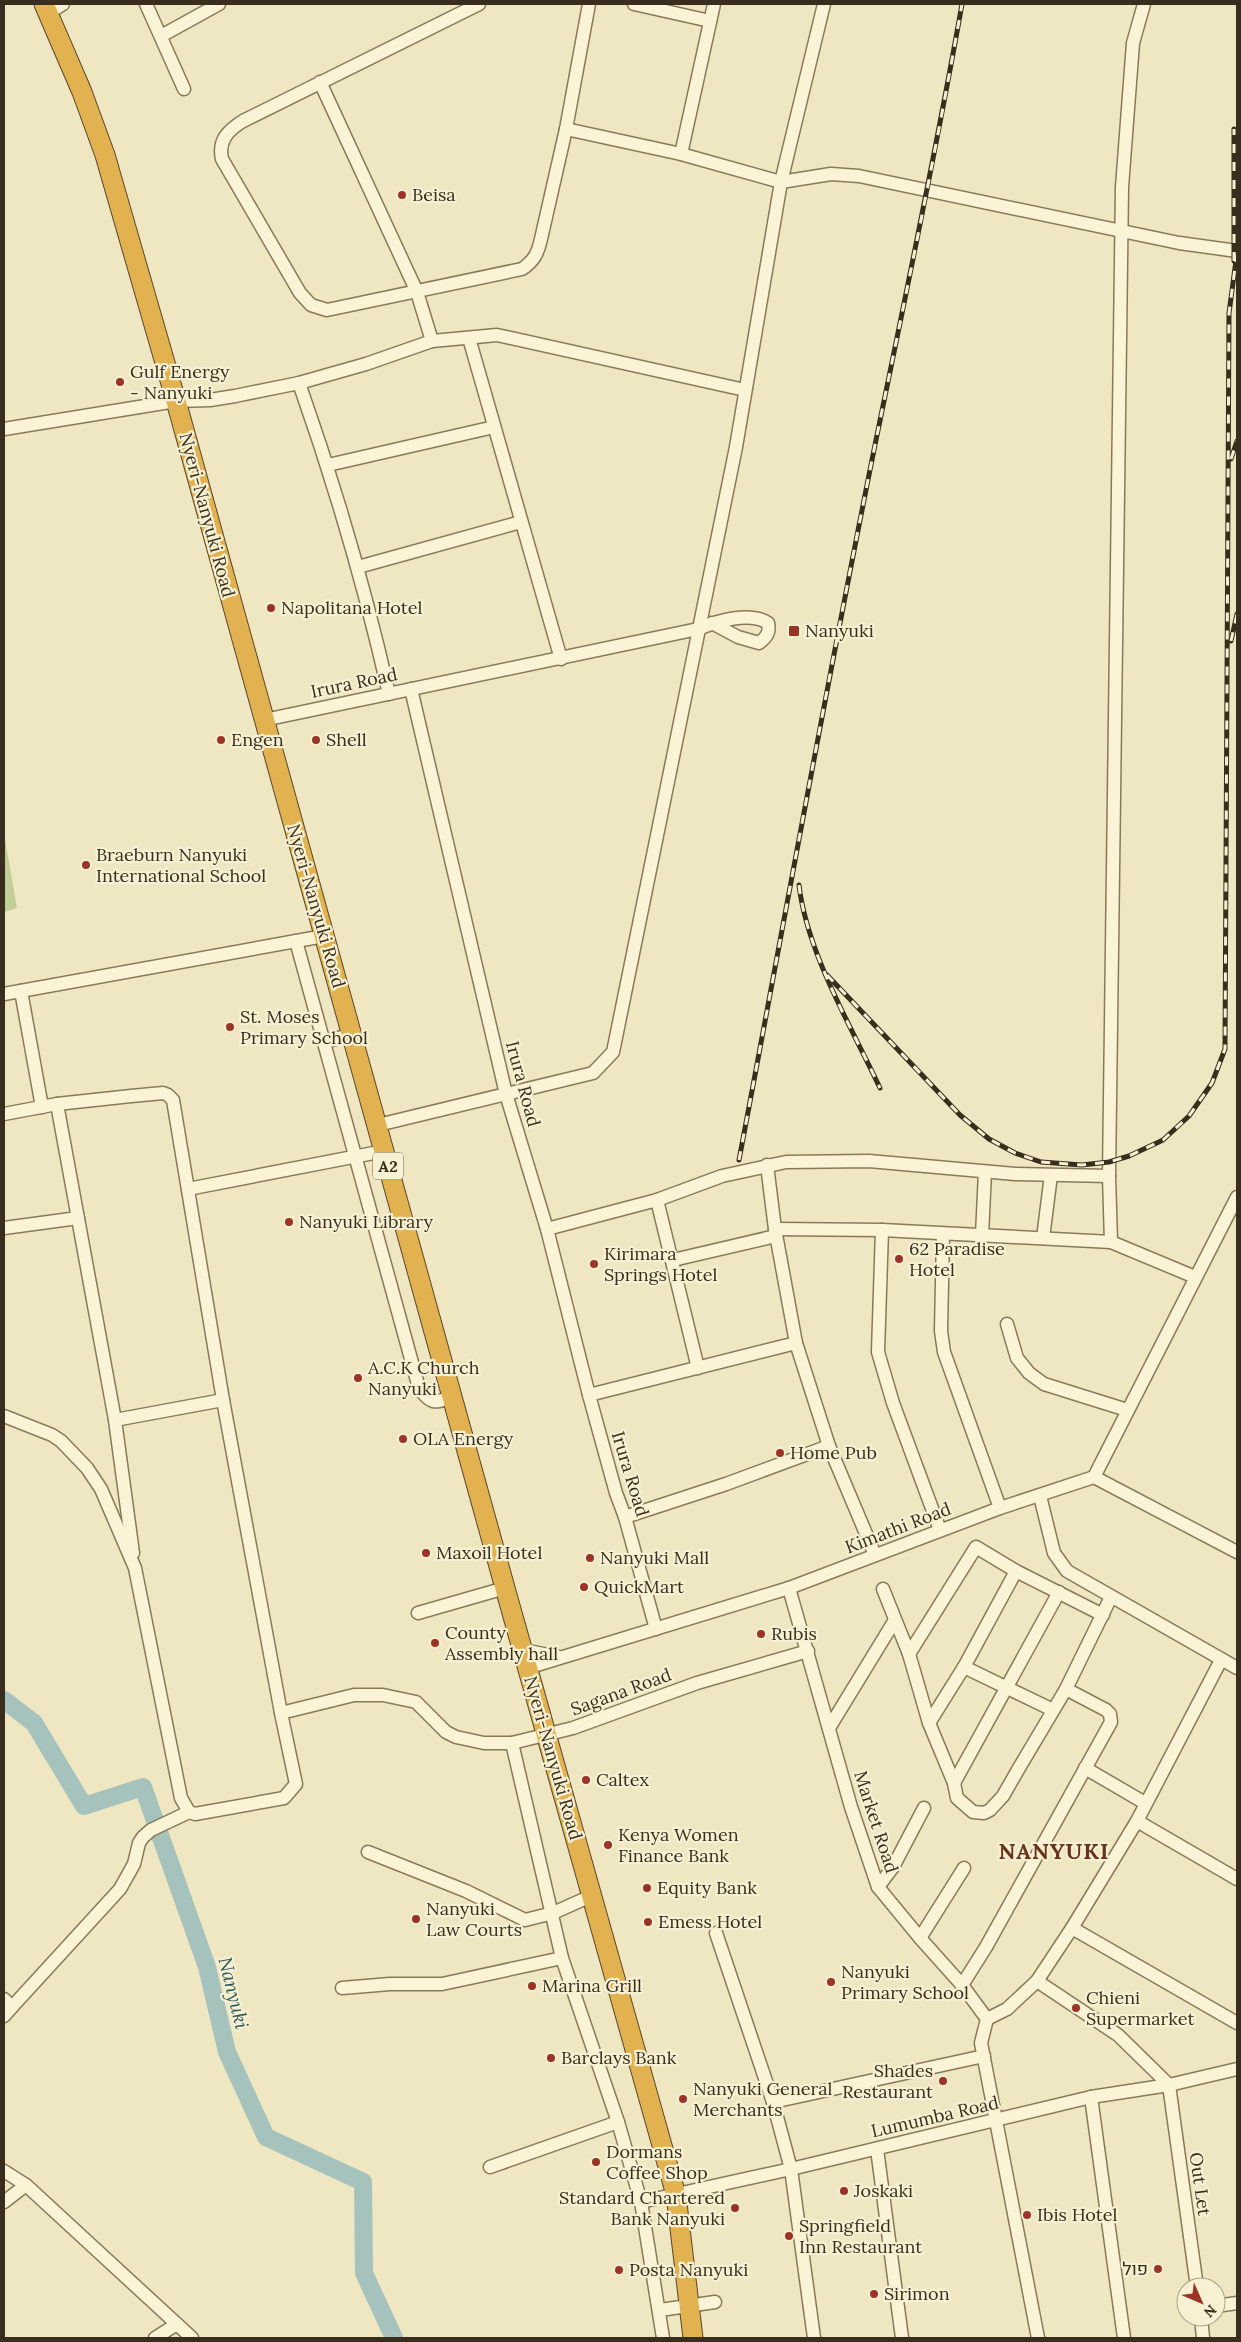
<svg xmlns="http://www.w3.org/2000/svg" width="1241" height="2342" viewBox="0 0 1241 2342" font-family="Lora,Heebo,serif">
<style>
.green{fill:#c1ce96}
.lines{fill:none;stroke-linecap:round;stroke-linejoin:round}
.river{stroke:#a5c2bd;stroke-width:18}
.minor-casing{stroke:#8a7959;stroke-width:15}
.highway-casing{stroke:#58462d;stroke-width:21}
.minor{stroke:#faf3d6;stroke-width:12}
.highway{stroke:#e2b250;stroke-width:19}
.rail-casing{stroke:#392e1d;stroke-width:5}
.rail{stroke:#f7f0d2;stroke-width:3;stroke-dasharray:9;stroke-linecap:butt}
.poi-dot{fill:#9b3327;stroke:#f7f0d2;stroke-width:2}
.labels{text-anchor:middle;stroke-width:4.5;stroke-linejoin:round;paint-order:stroke}
.shield{fill:#f7f0d2;stroke:#726853;stroke-width:1}
.shield-label{font-size:16px;font-weight:bold;fill:#392e1d}
.poi-label{font-size:18px;fill:#392e1d;stroke:#f7f0d2;text-anchor:start}
.street-label{font-size:18px;fill:#392e1d;stroke:#f7f0d2}
.water-label{font-size:19px;font-style:italic;fill:#2c575a;stroke:#f7f0d2}
.district-label{font-size:22px;font-weight:bold;letter-spacing:1px;fill:#67341b;stroke:#f7f0d2}
</style>
<rect width="100%" height="100%" fill="#efe7c2"/>
<polygon class="green" points="4,834 17,908 4,912"/>
<g class="lines">
<polyline class="river" points="4,1700 34,1723 84,1806 143,1787 207,1967 227,2052 266,2137 363,2182 364,2273 394,2338"/>
<g class="minor-casing">
<g id="minor">
<polyline points="146,4 184,89"/>
<path d="M479 4 243 121C227 131 218 141 222 159L300 293 311 305 327 310 522 269C534 261 538 253 541 239L566 129 589 4"/>
<polyline points="634,4 710,21"/>
<polyline points="48,13 63,4"/>
<polyline points="161,36 219,4"/>
<polyline points="320,82 417,292 432,341"/>
<polyline points="566,129 681,154 781,182 831,174 859,176 1179,243 1237,251"/>
<polyline points="681,154 714,4"/>
<polyline points="469,338 561,659"/>
<path d="M299 383C335 485 365 588 389 694"/>
<polyline points="4,429 176,401 210,400 235,396 299,383 366,364 432,341 497,335 745,390"/>
<polyline points="328,465 494,427"/>
<polyline points="358,567 521,522"/>
<polyline points="411,689 506,1094 547,1229 589,1395 616,1493 625,1517 656,1629"/>
<path d="M264 720 698 629C717 621 750 611 768 623 770 632 767 637 759 643L738 637 712 623"/>
<path d="M296 941 419 1388C431 1405 434 1403 453 1397"/>
<polyline points="21,991 42,1107"/>
<polyline points="4,994 324,936"/>
<polyline points="325,1042 352,1034"/>
<polyline points="57,1104 115,1420 133,1553"/>
<polyline points="4,1114 57,1104 131,1096 163,1093 168,1095 173,1100 223,1400 281,1713 296,1784 284,1798 195,1814 189,1812 181,1798 135,1568 101,1489 87,1468 61,1441 52,1435 4,1416"/>
<polyline points="378,1125 593,1073 613,1052 736,447 781,182 824,4"/>
<polyline points="767,1165 775,1229 796,1343 829,1446 875,1555"/>
<polyline points="188,1189 384,1151"/>
<polyline points="657,1200 722,1176 786,1162 869,1161 1015,1174 1109,1176"/>
<polyline points="4,1228 78,1218"/>
<polyline points="547,1229 657,1200 698,1368"/>
<polyline points="775,1229 882,1230 1111,1242 1195,1277"/>
<polyline points="882,1230 878,1352 893,1403 940,1530"/>
<polyline points="943,1234 941,1331 944,1352 1000,1508"/>
<polyline points="982,1235 985,1172"/>
<polyline points="1043,1238 1051,1175"/>
<polyline points="1111,1242 1109,1176 1122,187 1133,43 1144,4"/>
<polyline points="673,1260 776,1236"/>
<polyline points="1007,1324 1017,1358 1029,1373 1044,1384 1127,1410"/>
<polyline points="589,1395 796,1343"/>
<polyline points="115,1420 223,1400"/>
<polyline points="1094,1477 1237,1197"/>
<polyline points="1040,1496 1054,1553 1067,1571 1237,1668"/>
<polyline points="625,1517 726,1484 829,1446"/>
<polyline points="789,1588 851,1807 878,1887 920,1938 962,1985 987,2019 981,2043 1038,2338"/>
<polyline points="883,1589 909,1654 929,1723 954,1783 957,1798 973,1812 984,1813 990,1810 1003,1796 1019,1768 1066,1689 1111,1597"/>
<polyline points="418,1613 505,1588"/>
<polyline points="523,1650 559,1657"/>
<polyline points="909,1654 976,1547 1016,1571 1103,1615"/>
<polyline points="964,1667 1053,1710"/>
<polyline points="527,1668 789,1588 1000,1508 1094,1477 1237,1552"/>
<polyline points="281,1713 354,1695 383,1695 416,1702 446,1732 456,1737 484,1743 512,1743 573,1728 697,1683 808,1651"/>
<polyline points="929,1723 964,1667 1016,1571"/>
<polyline points="829,1728 895,1620"/>
<polyline points="512,1743 562,1958 618,2122 641,2202 663,2338"/>
<polyline points="1085,1768 1145,1803"/>
<polyline points="954,1783 1059,1592"/>
<polyline points="1137,1821 1237,1879"/>
<polyline points="368,1852 466,1891 525,1920 553,1913 591,1896"/>
<polyline points="878,1887 893,1867 924,1808"/>
<polyline points="1072,1928 1237,2023"/>
<polyline points="716,1933 773,2102 791,2169 814,2338"/>
<polyline points="920,1938 964,1868"/>
<polyline points="1037,1981 1118,2035 1169,2085 1197,2287"/>
<polyline points="962,1985 986,1947 1111,1722 1110,1714 1106,1710 1066,1689"/>
<polyline points="342,1988 390,1984 442,1984 562,1958"/>
<polyline points="4,1999 12,2007 4,2016"/>
<polyline points="12,2007 120,1889 134,1864 139,1843 143,1837 151,1830 189,1812"/>
<polyline points="987,2019 1007,2009 1037,1981 1072,1928 1137,1821 1221,1660"/>
<polyline points="1091,2097 1124,2338"/>
<polyline points="773,2102 984,2056"/>
<polyline points="877,2149 902,2338"/>
<polyline points="490,2167 618,2122"/>
<polyline points="4,2171 26,2185 192,2338"/>
<polyline points="4,2202 26,2185"/>
<polyline points="641,2202 791,2169 1091,2097 1169,2085 1237,2069"/>
<polyline points="1216,2306 1237,2303"/>
<polyline points="660,2310 715,2302"/>
<polyline points="1201,2317 1203,2338"/>
<polyline points="155,2338 177,2324"/>
</g>
</g>
<g class="highway-casing">
<polyline id="highway" points="44,4 82,92 105,155 176,401 505,1588 676,2195 693,2338"/>
</g>
<use href="#minor" class="minor"/>
<use href="#highway" class="highway"/>
<g class="rail-casing">
<g id="rail">
<polyline points="1234,261 1234,129"/>
<polyline points="1231,459 1237,441"/>
<polyline points="1231,641 1237,614"/>
<path d="M799 885C807 953 851 1026 880 1088"/>
<polyline points="827,975 960,1115 989,1139 1015,1153 1041,1162 1082,1165 1109,1162 1129,1156 1163,1140 1189,1116 1212,1083 1225,1049 1229,313 1237,253"/>
<path d="M739 1160C784 922 827 683 875 445 905 298 936 152 962 4"/>
</g>
</g>
<use href="#rail" class="rail"/>
</g>
<g class="poi-dot">
<circle cx="402" cy="195" r="5"/>
<circle cx="120" cy="382" r="5"/>
<circle cx="271" cy="608" r="5"/>
<rect x="788" y="625" width="12" height="12" rx="2.5"/>
<circle cx="221" cy="740" r="5"/>
<circle cx="316" cy="740" r="5"/>
<circle cx="86" cy="865" r="5"/>
<circle cx="230" cy="1027" r="5"/>
<circle cx="289" cy="1222" r="5"/>
<circle cx="899" cy="1259" r="5"/>
<circle cx="594" cy="1264" r="5"/>
<circle cx="358" cy="1378" r="5"/>
<circle cx="403" cy="1439" r="5"/>
<circle cx="780" cy="1453" r="5"/>
<circle cx="426" cy="1553" r="5"/>
<circle cx="590" cy="1558" r="5"/>
<circle cx="584" cy="1587" r="5"/>
<circle cx="761" cy="1634" r="5"/>
<circle cx="435" cy="1643" r="5"/>
<circle cx="586" cy="1780" r="5"/>
<circle cx="608" cy="1845" r="5"/>
<circle cx="647" cy="1888" r="5"/>
<circle cx="416" cy="1919" r="5"/>
<circle cx="648" cy="1922" r="5"/>
<circle cx="831" cy="1982" r="5"/>
<circle cx="532" cy="1986" r="5"/>
<circle cx="1076" cy="2008" r="5"/>
<circle cx="551" cy="2058" r="5"/>
<circle cx="943" cy="2081" r="5"/>
<circle cx="683" cy="2099" r="5"/>
<circle cx="596" cy="2162" r="5"/>
<circle cx="844" cy="2191" r="5"/>
<circle cx="735" cy="2208" r="5"/>
<circle cx="1027" cy="2215" r="5"/>
<circle cx="789" cy="2236" r="5"/>
<circle cx="1158" cy="2269" r="5"/>
<circle cx="619" cy="2270" r="5"/>
<circle cx="874" cy="2294" r="5"/>
</g>
<g class="labels">
<rect class="shield" x="373" y="1152.5" width="30" height="27" rx="4"/>
<g class="shield-label">
<text x="388" y="1172">A2</text>
</g>
<g class="poi-label">
<text x="412" y="201">Beisa</text>
<text x="130" y="378">Gulf Energy<tspan x="130" dy="21">- Nanyuki</tspan></text>
<text x="281" y="614">Napolitana Hotel</text>
<text x="805" y="637">Nanyuki</text>
<text x="231" y="746">Engen</text>
<text x="326" y="746">Shell</text>
<text x="96" y="861">Braeburn Nanyuki<tspan x="96" dy="21">International School</tspan></text>
<text x="240" y="1023">St. Moses<tspan x="240" dy="21">Primary School</tspan></text>
<text x="299" y="1228">Nanyuki Library</text>
<text x="909" y="1255">62 Paradise<tspan x="909" dy="21">Hotel</tspan></text>
<text x="604" y="1260">Kirimara<tspan x="604" dy="21">Springs Hotel</tspan></text>
<text x="368" y="1374">A.C.K Church<tspan x="368" dy="21">Nanyuki</tspan></text>
<text x="413" y="1445">OLA Energy</text>
<text x="790" y="1459">Home Pub</text>
<text x="436" y="1559">Maxoil Hotel</text>
<text x="600" y="1564">Nanyuki Mall</text>
<text x="594" y="1593">QuickMart</text>
<text x="445" y="1639">County<tspan x="445" dy="21">Assembly hall</tspan></text>
<text x="771" y="1640">Rubis</text>
<text x="596" y="1786">Caltex</text>
<text x="618" y="1841">Kenya Women<tspan x="618" dy="21">Finance Bank</tspan></text>
<text x="657" y="1894">Equity Bank</text>
<text x="426" y="1915">Nanyuki<tspan x="426" dy="21">Law Courts</tspan></text>
<text x="658" y="1928">Emess Hotel</text>
<text x="841" y="1978">Nanyuki<tspan x="841" dy="21">Primary School</tspan></text>
<text x="542" y="1992">Marina Grill</text>
<text x="1086" y="2004">Chieni<tspan x="1086" dy="21">Supermarket</tspan></text>
<text x="561" y="2064">Barclays Bank</text>
<text x="933" y="2077" text-anchor="end">Shades<tspan x="933" dy="21">Restaurant</tspan></text>
<text x="693" y="2095">Nanyuki General<tspan x="693" dy="21">Merchants</tspan></text>
<text x="606" y="2158">Dormans<tspan x="606" dy="21">Coffee Shop</tspan></text>
<text x="854" y="2197">Joskaki</text>
<text x="725" y="2204" text-anchor="end">Standard Chartered<tspan x="725" dy="21">Bank Nanyuki</tspan></text>
<text x="1037" y="2221">Ibis Hotel</text>
<text x="799" y="2232">Springfield<tspan x="799" dy="21">Inn Restaurant</tspan></text>
<text x="1148" y="2275" text-anchor="end">פול</text>
<text x="629" y="2276">Posta Nanyuki</text>
<text x="884" y="2300">Sirimon</text>
</g>
<g class="street-label">
<text transform="translate(207 515) rotate(75)" y="6">Nyeri-Nanyuki Road</text>
<text transform="translate(354 683) rotate(-12)" y="6">Irura Road</text>
<text transform="translate(316 906) rotate(74)" y="6">Nyeri-Nanyuki Road</text>
<text transform="translate(523 1084) rotate(75)" y="6">Irura Road</text>
<text transform="translate(630 1474) rotate(73)" y="6">Irura Road</text>
<text transform="translate(898 1528) rotate(-21)" y="6">Kimathi Road</text>
<text transform="translate(621 1692) rotate(-20)" y="6">Sagana Road</text>
<text transform="translate(553 1758) rotate(74)" y="6">Nyeri-Nanyuki Road</text>
<text transform="translate(876 1822) rotate(72)" y="6">Market Road</text>
<text transform="translate(935 2117) rotate(-13)" y="6">Lumumba Road</text>
<text transform="translate(1200 2184) rotate(82)" y="6">Out Let</text>
</g>
<g class="water-label">
<text transform="translate(234 1993) rotate(76)" y="7">Nanyuki</text>
</g>
<g class="district-label">
<text x="1054" y="1859">NANYUKI</text>
</g>
</g>
<rect width="1241" height="2342" fill="none" stroke="#392e1d" stroke-width="10"/>
<g transform="translate(1201 2302) rotate(135)"><circle r="24" fill="#f7f0d2" stroke="#aba28a"/>
<path d="M0-4L9 19L0 12L-9 19Z" fill="#9b3327"/>
<text y="-8" font-size="14" font-weight="bold" text-anchor="middle" fill="#392e1d">N</text>
</g>
</svg>
